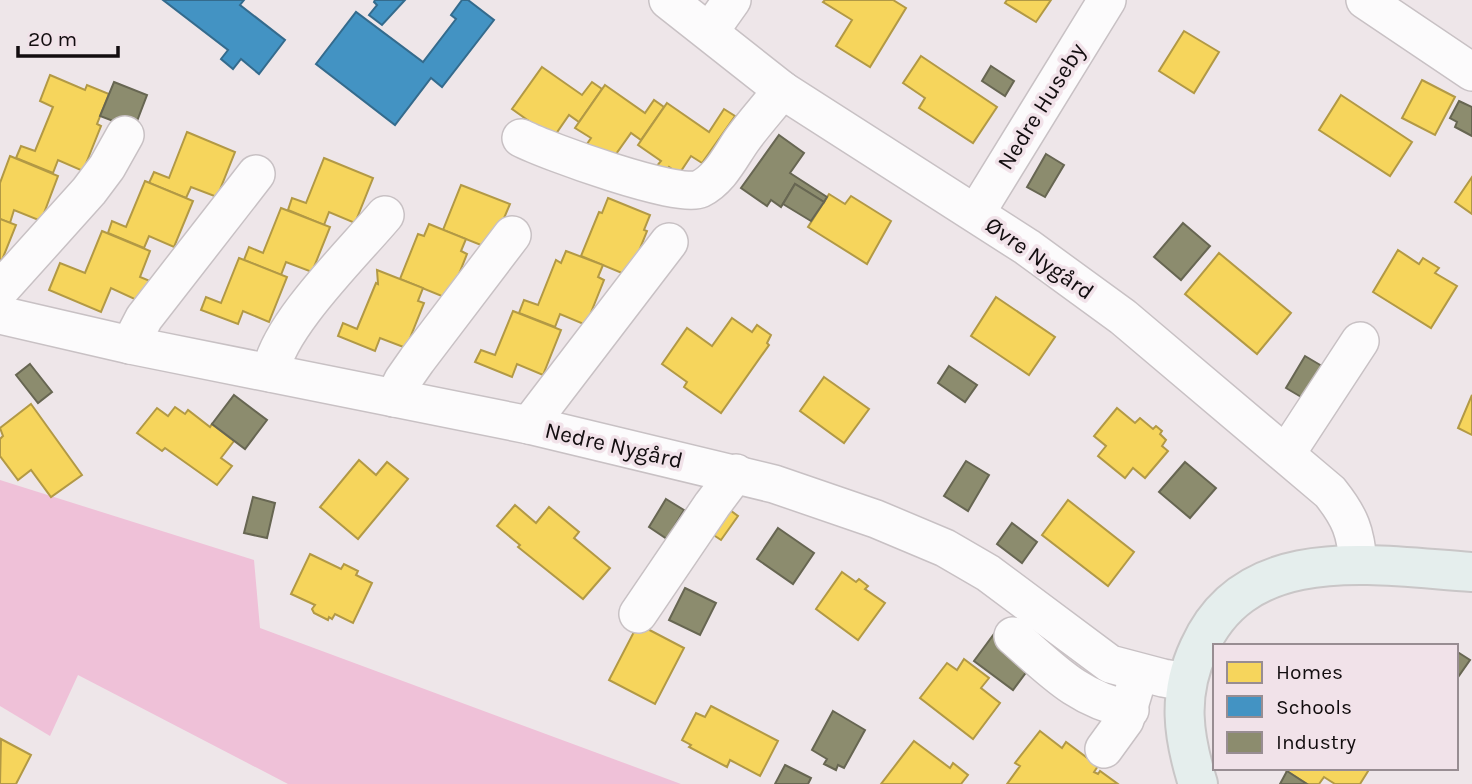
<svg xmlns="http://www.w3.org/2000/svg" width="1472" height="784" viewBox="0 0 1472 784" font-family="Karla,sans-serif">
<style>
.green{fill:#efc1d8}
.homes{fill:#f6d55c;stroke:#b29945;stroke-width:2}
.schools{fill:#4393c3;stroke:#346b8d;stroke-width:2}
.industry{fill:#8c8c6e;stroke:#676652;stroke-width:2}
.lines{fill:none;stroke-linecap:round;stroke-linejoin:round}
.minor-casing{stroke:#c8c1c4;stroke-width:40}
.major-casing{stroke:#c9c6c7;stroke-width:42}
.minor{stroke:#fcfbfc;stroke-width:37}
.major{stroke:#e5eeed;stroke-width:38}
.labels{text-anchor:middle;stroke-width:7;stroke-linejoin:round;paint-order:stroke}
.street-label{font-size:23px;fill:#120d0f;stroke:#f1e2e9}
</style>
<rect width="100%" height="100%" fill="#eee6e9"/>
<polygon class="green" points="0,480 254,560 260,628 681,784 288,784 78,675 50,736 0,706"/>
<g class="homes">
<polygon points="825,0 893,0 906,8 870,67 836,46 852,20 823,2"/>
<polygon points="1007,0 1051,0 1036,22 1005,3"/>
<polygon points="1184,31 1219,52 1194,93 1159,71"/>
<polygon points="921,56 997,107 973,143 919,108 925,98 903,83"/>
<polygon points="542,67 582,95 592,82 602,89 579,122 569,115 553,138 512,109"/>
<polygon points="50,75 85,90 87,85 109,94 97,124 101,126 83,171 58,160 53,173 16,158 21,146 35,151 53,107 40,101"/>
<polygon points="1422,80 1455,97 1435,135 1402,118"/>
<polygon points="605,85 645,113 654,100 664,107 641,140 631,133 611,161 587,144 591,138 575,128"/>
<polygon points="1341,95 1412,142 1390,176 1319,130"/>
<polygon points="667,103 709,132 724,109 735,116 702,163 691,156 679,174 669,167 665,173 656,167 661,161 638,145"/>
<polygon points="187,132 235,152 217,197 191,187 186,198 149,183 154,172 169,178"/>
<polygon points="10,156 58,176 41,221 14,210 10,223 0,219 0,183"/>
<polygon points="324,158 373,178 355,223 329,212 324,225 288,210 292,198 306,203"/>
<polygon points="1472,177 1472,214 1455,202"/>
<polygon points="145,181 193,201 174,247 149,236 144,248 108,233 112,221 126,227"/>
<polygon points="461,185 510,204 491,249 443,230"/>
<polygon points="829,194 845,204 851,196 891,221 867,264 808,227"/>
<polygon points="608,198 650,215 644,230 647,231 629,276 581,256 599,212 602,213"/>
<polygon points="281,208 330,227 312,272 286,262 281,275 244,260 249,247 263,253"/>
<polygon points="0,219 16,225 0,265"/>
<polygon points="429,224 466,239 461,251 467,254 449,299 400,279 418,234 424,236"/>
<polygon points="102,231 150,251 140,277 150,281 141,302 111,288 101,312 49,290 60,263 85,273"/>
<polygon points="1398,250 1419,264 1423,258 1439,268 1435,273 1457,286 1431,328 1373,292"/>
<polygon points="566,251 603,265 598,277 604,280 586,325 560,314 555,327 519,313 524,300 538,305 556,260 561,263"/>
<polygon points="1219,253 1291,313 1257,354 1185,294"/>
<polygon points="239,258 287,277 269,322 243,311 238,324 201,310 206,297 221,303"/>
<polygon points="377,270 423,288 418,301 424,303 406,348 380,338 375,351 338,336 343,323 357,329 376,283 378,284"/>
<polygon points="996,297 1055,337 1029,375 971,336"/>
<polygon points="513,311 561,330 543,375 517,364 512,377 475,362 481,350 495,355"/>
<polygon points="732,318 752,332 757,325 771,335 767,343 769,345 721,413 684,387 687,382 662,364 687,328 712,346"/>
<polygon points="824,377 869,409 844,443 800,411"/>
<polygon points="1472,395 1472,435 1458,428"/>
<polygon points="31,404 82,475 51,497 31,470 18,480 0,456 0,439 3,436 0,428"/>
<polygon points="175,407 185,414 188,410 210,427 212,424 234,441 221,458 232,466 217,485 165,448 162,451 137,433 157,408 168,416"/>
<polygon points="1117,408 1135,423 1140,418 1153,429 1156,426 1162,431 1160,434 1166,440 1162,446 1168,451 1145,478 1133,468 1125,478 1098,456 1106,446 1094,436"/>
<polygon points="359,460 376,475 387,462 408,479 358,539 320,507"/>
<polygon points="1068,500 1134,552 1108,586 1042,535"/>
<polygon points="515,505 536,523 549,507 579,532 574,538 610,568 583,599 518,547 520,545 497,526"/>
<polygon points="723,505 738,516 721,540 706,530"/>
<polygon points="310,554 341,569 344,564 358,571 356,575 372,583 353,623 335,614 332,619 329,617 328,620 314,613 312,609 315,605 291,594"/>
<polygon points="842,572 856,582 859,579 868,586 865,589 885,603 858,640 816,609"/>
<polygon points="638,624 684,648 655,704 609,680"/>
<polygon points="964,659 989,678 981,688 1000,703 973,739 920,698 947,663 957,670"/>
<polygon points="711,706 778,741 760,776 730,760 727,767 689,747 691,745 682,740 696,713 705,717"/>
<polygon points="1040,731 1062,748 1066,742 1098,766 1094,772 1098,774 1100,771 1118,784 1007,784 1020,766 1015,763"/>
<polygon points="1,739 31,755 16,784 0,784"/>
<polygon points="914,741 950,768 953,763 968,775 961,784 881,784"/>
<polygon points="1282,768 1370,768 1360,784 1335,784 1324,777 1319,784 1307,784"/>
</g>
<g class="schools">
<polygon points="163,0 244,0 240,5 285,40 259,74 241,59 233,69 221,59 228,50"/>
<polygon points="375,0 405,0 382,25 369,15 377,5 374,2"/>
<polygon points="462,0 468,0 494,20 442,87 431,78 395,125 316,64 356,12 423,62 456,19 451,15"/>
</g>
<g class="industry">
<polygon points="991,66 1014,81 1005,96 982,81"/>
<polygon points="114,82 147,95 134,129 100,116"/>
<polygon points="1459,101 1472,107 1472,136 1455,127 1457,122 1450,118"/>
<polygon points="779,135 804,153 790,173 827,197 824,202 795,184 781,207 771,200 767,206 741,188"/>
<polygon points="1046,154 1064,165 1045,197 1027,187"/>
<polygon points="795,184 824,202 811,221 783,204"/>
<polygon points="1183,223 1210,246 1181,280 1154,257"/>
<polygon points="1305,356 1332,372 1313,404 1286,388"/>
<polygon points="30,364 52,392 38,403 16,375"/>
<polygon points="949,366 977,385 965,402 938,383"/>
<polygon points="234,395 267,420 245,449 212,424"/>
<polygon points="966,461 989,475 968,511 944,496"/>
<polygon points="1185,462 1216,488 1190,518 1159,492"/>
<polygon points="253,497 275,503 267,538 244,533"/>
<polygon points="666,499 684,510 667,539 649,527"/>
<polygon points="1012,523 1037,542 1022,563 997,544"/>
<polygon points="778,528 814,553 793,584 757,559"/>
<polygon points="685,588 716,603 700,635 669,620"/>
<polygon points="994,634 1033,663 1013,690 974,661"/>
<polygon points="1456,651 1470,660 1456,680"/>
<polygon points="833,711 865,730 844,768 838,765 836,770 824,764 827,759 812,750"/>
<polygon points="785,765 811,778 808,784 775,784"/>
<polygon points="1287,771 1307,784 1280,784"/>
</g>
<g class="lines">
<g class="minor-casing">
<g id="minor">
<path d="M668 0 782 90 1027 247 1123 317 1330 492C1350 517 1356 532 1358 564"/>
<polyline points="1365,0 1472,72"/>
<polyline points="710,31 732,0"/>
<path d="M521 138C546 151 679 199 700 189 720 179 730 157 742 140 754 123 769 107 782 90"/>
<polyline points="976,213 1107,0"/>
<polyline points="0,290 89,191 107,167 125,135"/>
<polyline points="0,315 130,345 529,425 774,484 876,519 945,548 988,573 1110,664 1163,678 1186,682"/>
<polyline points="130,345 144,318 256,174"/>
<path d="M271 373C276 328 354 252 385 215"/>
<polyline points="394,398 403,380 417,360 512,235"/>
<polyline points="529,425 669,242"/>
<polyline points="1286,454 1360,341"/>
<polyline points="638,614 712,505 736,473"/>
<path d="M1013 636C1052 670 1076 698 1130 710"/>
<polyline points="1104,749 1125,720 1135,687"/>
</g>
</g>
<g class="major-casing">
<path id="major" d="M1198 784C1183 736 1177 695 1199 648 1247 540 1377 566 1472 572"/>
</g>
<use href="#minor" class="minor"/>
<use href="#major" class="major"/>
</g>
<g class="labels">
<g class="street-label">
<text transform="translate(1041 106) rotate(-58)" y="8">Nedre Huseby</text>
<text transform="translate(1040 258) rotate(35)" y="8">Øvre Nygård</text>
<text transform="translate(614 445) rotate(13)" y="8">Nedre Nygård</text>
</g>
</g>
<rect x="1213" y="644" width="245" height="126" fill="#f1e2e9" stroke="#988d92" stroke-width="2"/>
<rect x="1227" y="662" width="35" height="21" fill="#f6d55c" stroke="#988d92" stroke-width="2"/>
<text x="1276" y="679" font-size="21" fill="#120d0f">Homes</text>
<rect x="1227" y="696" width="35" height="21" fill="#4393c3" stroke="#988d92" stroke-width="2"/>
<text x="1276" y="714" font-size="21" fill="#120d0f">Schools</text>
<rect x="1227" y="732" width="35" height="21" fill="#8c8c6e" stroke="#988d92" stroke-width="2"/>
<text x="1276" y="749" font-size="21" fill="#120d0f">Industry</text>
<path d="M18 46v10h100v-10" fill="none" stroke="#120d0f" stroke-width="3.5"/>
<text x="28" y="46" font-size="21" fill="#120d0f" stroke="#f1e2e9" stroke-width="5" paint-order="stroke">20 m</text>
</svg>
